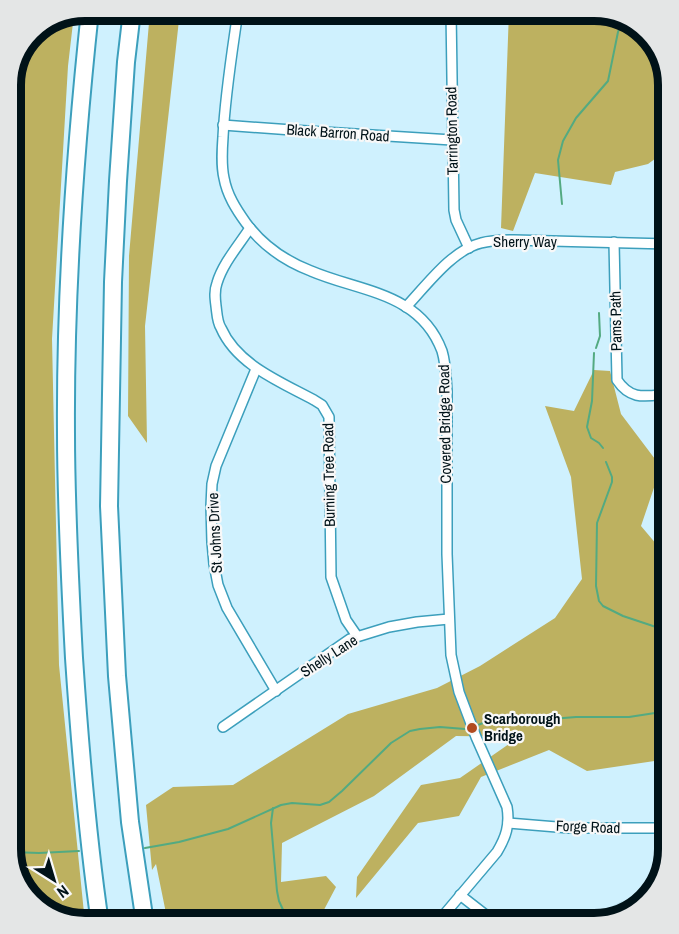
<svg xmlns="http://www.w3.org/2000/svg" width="679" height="934" viewBox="0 0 679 934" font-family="'Archivo Narrow',sans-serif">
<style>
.built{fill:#bde3f1}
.forest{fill:#bdb160}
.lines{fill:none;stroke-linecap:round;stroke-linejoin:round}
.stream{stroke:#53aa81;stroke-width:2}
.minor-casing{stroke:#3c9fbc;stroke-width:12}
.motorway-casing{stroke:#3c9fbc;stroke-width:20}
.minor{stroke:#fff;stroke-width:9}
.motorway{stroke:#fff;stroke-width:16}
.poi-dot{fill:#b14b20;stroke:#f8f8f8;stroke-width:2}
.labels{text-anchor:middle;stroke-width:4.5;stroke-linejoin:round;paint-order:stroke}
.street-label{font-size:15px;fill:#001218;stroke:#f8f8f8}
.poi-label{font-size:15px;font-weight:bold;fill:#001218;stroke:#f8f8f8;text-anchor:start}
.rim{fill:none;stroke:#001218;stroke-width:8}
</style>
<rect width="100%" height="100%" fill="#cff1fe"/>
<polygon class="built" points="647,898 632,913 595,923 580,923 622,901"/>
<g class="forest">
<polygon points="150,11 180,11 145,326 147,443 128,416 129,256"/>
<polygon points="509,11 599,11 632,21 658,47 668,85 668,147 667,150 648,164 615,172 611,185 535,173 513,231 501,228"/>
<polygon points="74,14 68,66 52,339 59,665 85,923 80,923 47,913 21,887 11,849 11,80 36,29"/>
<polygon points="594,370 610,371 621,414 661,467 641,526 668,558 668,759 587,771 549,750 481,777 459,816 418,823 356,898 357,877 421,785 460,778 519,737 456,736 374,796 282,843 281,882 326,876 336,887 317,923 168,923 156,864 152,870 146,805 173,787 233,785 348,714 437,688 480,666 555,618 582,579 571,477 545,406 574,411"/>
</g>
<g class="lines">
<g class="stream">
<polyline points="562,204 558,160 563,141 576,118 608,81 618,32 623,18"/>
<polyline points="596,348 600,336 599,313"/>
<polyline points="594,353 592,401 587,427 591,438 599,443 603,448"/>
<polyline points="606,462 612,477 612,482 597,523 596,586 599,601 603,606 623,616 668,631"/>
<polyline points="478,725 493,719 507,716 539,720 576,717 629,717 668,711"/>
<polyline points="273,808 271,823 277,891 279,901 289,923"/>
<polyline points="145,848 179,842 228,829 281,805 292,803 320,805 329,802 342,791 391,743 410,731 420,729 440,727 465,729"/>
<polyline points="11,852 39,853 79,851"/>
</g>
<g class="minor-casing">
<g id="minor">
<path d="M238 11C232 53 225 95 223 137 222 151 221 165 224 178 227 195 236 209 246 223 263 246 285 261 311 271 360 292 420 292 442 351 446 364 446 378 447 391V554L451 655 459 692 476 737 507 807C510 825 506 837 497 852L437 923"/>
<polyline points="451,11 454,210 456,220 469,248"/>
<polyline points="223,125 292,130 452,140"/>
<path d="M250 228C239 245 223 263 217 283 214 291 215 298 216 306 217 313 217 322 221 328 237 365 281 382 314 400L322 405 329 417 331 577 346 620 357 636"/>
<path d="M614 242 617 380C631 401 646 396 668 394"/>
<path d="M406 307C426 286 452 250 481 243 492 240 503 240 514 240L668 244"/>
<polyline points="256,369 216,466 212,484 211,506 212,542 214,564 218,585 227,608 276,691"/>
<polyline points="223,727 350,639 389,627 417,622 449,619"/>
<polyline points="508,823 569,828 668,828"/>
<polyline points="460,895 496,923"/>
</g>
</g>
<g class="motorway-casing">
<g id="motorway">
<path d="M90 11C75 151 65 292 66 433 66 508 70 583 74 658 80 747 87 835 100 923"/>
<polyline points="132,11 126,62 118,181 113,282 109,506 117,676 130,822 145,923"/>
</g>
</g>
<use href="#minor" class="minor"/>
<use href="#motorway" class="motorway"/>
</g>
<circle class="poi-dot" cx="472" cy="728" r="6"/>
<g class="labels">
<g class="street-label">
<text transform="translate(452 131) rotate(-91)" y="5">Tarrington Road</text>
<text transform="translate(338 133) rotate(4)" y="5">Black Barron Road</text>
<text x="525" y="247">Sherry Way</text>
<text transform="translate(616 321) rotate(-91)" y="5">Pams Path</text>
<text transform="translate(445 424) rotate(-91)" y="5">Covered Bridge Road</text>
<text transform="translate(329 475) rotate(-91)" y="5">Burning Tree Road</text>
<text transform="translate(215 533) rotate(-93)" y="5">St Johns Drive</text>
<text transform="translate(329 656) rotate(-33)" y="5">Shelly Lane</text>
<text transform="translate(588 827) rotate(2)" y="5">Forge Road</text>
</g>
<g class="poi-label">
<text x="484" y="724">Scarborough<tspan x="484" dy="17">Bridge</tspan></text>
</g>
</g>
<path d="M0 0H679V934H0ZM85 21H594A64 64 0 0 1 658 85V849A64 64 0 0 1 594 913H85A64 64 0 0 1 21 849V85A64 64 0 0 1 85 21Z" fill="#e4e6e6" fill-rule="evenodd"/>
<path class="rim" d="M85 21H594A64 64 0 0 1 658 85V849A64 64 0 0 1 594 913H85A64 64 0 0 1 21 849V85A64 64 0 0 1 85 21Z"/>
<g transform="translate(54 880) rotate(143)" stroke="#f8f8f8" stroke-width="4.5" paint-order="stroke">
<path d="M0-4.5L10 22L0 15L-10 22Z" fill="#001218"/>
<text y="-9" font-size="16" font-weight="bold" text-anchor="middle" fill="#001218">N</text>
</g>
</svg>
